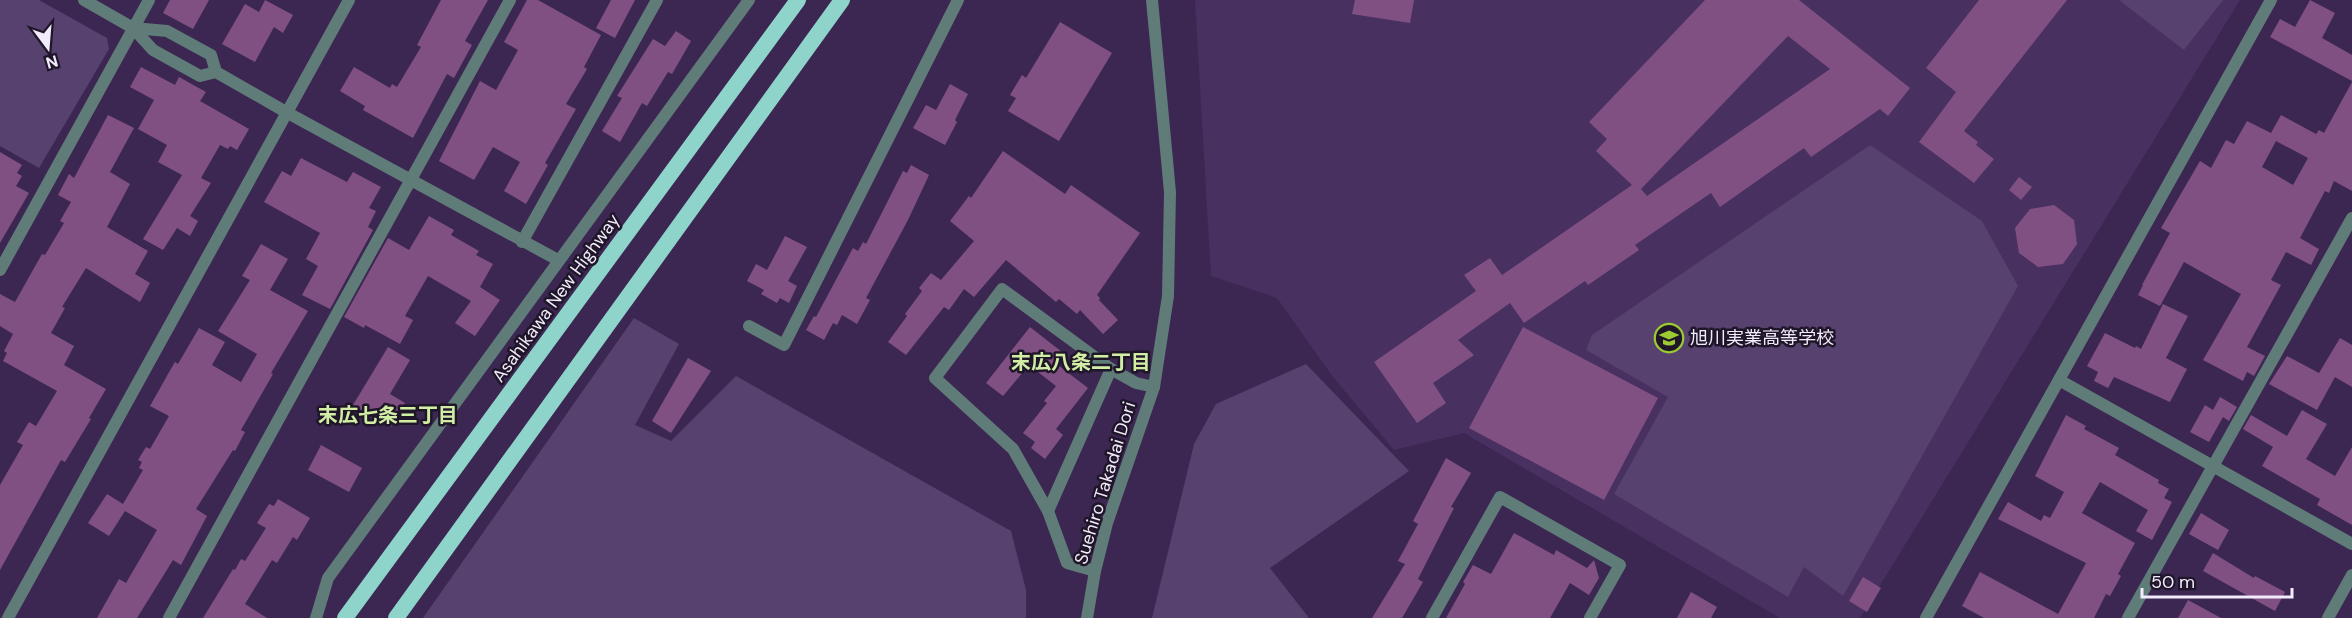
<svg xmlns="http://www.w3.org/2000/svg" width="2352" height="618" viewBox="0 0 2352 618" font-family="'DM Sans','Noto Sans JP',sans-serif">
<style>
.built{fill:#483060}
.green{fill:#57416f}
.building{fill:#815083;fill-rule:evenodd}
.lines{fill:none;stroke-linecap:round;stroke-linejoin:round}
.minor{stroke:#5f7c78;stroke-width:12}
.tertiary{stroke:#5f7c78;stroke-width:12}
.trunk{stroke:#8ed4ca;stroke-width:16}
.labels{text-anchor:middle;stroke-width:5;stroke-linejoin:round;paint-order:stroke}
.street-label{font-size:18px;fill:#f2ebfb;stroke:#1f1629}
.poi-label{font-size:18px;fill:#f2ebfb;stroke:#1f1629;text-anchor:start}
.neighbourhood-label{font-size:20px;font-weight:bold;fill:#d2eea5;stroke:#1f1629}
</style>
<rect width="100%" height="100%" fill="#3c2752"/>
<polygon class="built" points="1195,0 2240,0 1860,618 1780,618 1464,433 1394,450 1333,377 1277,298 1211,276"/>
<g class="green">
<polygon points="0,0 39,0 107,38 109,49 39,168 0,146"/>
<polygon points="2119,0 2223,0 2184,50"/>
<polygon points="1870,145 1982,221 2018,286 1843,596 1804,567 1788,597 1614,494 1668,397 1586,350 1592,335"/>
<polygon points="634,318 679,344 635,425 671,441 736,376 1011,531 1026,590 1026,618 423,618"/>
<polygon points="1306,364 1409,471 1270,568 1309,618 1152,618 1194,444 1216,404"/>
</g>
<g class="building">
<polygon points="170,0 209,0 193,29 163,13"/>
<polygon points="265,0 293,15 283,33 274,27 255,62 222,44 245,4 259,12"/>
<polygon points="441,0 488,0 465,41 472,45 454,78 447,74 413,138 363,110 365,106 340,91 354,67 390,88 392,84 397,87 421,47 417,45"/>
<polygon points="527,0 538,0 601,35 584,67 587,69 566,104 576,109 545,163 548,165 526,204 504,191 520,162 493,147 474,180 439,161 480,81 496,90 518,50 504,42"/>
<polygon points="611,0 635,0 615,38 596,28"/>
<polygon points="1355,0 1414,0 1410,23 1352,14"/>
<path d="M1705 0H1799L1910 88 1888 116 1880 109 1811 157 1804 148 1720 207 1711 193 1635 245 1639 250 1588 285 1585 281 1524 323 1510 303 1458 340 1474 355 1433 383 1446 403 1417 423 1374 362 1476 291 1464 275 1490 258 1502 275 1632 185 1596 151 1607 139 1589 122ZM1788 36 1830 69 1647 196 1641 189Z"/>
<polygon points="1979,0 2067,0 1964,131 1978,142 1976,145 1994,159 1974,183 1919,142 1956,92 1926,68"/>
<polygon points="2310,0 2335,13 2322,38 2352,55 2352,81 2270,37 2280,19 2295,27"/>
<polygon points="1060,22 1112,53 1059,141 1008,111 1016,98 1010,95 1022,75 1026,78"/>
<polygon points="676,31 691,41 672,74 668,72 647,106 642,103 620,142 602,131 622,98 617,96 653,39 665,46"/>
<polygon points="141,67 175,85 179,77 206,92 200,101 249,129 237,150 230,146 228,149 220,145 201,178 211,183 190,216 198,221 190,236 177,228 163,250 143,239 182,175 158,162 167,145 138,129 154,100 130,87"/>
<path d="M2352 82V191L2334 181 2329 193 2325 191 2300 238 2319 249 2311 265 2286 252 2271 280 2281 285 2247 347 2265 356 2254 376 2247 372 2243 381 2203 360 2241 294 2184 262 2160 306 2138 295 2143 285H2142L2170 233 2161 228 2200 161 2211 168 2226 140 2234 144 2247 121 2271 133 2281 115 2316 134 2319 130 2324 133ZM2276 141 2308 158 2293 185 2262 167Z"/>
<polygon points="950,84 968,94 955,120 957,122 945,145 913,128 926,105 936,110"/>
<polygon points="108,115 134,128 110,172 130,184 107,227 148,251 135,274 150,283 140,302 86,268 62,307 65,308 51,333 74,346 64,365 106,389 89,418 91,419 65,462 61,460 0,570 0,485 23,445 17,442 29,422 36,426 57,391 3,361 7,353 4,351 13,334 0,326 0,294 15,302 42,254 45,255 64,223 60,221 71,202 58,195 69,174 74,178"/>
<polygon points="1003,151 1065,194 1071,185 1140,233 1097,295 1100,298 1099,300 1118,320 1103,334 1080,310 1077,314 1059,299 1056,302 1006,260 974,297 964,289 949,310 944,307 906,355 888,342 907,316 905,314 922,291 919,288 931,273 941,280 974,241 950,221 969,196 971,198"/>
<polygon points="0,152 22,165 17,173 22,176 16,186 29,193 0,243"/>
<polygon points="301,158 347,182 353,172 381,187 369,208 376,211 368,227 373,230 330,309 302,295 318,266 306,259 320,233 264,202 282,171 291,176"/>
<polygon points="911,165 929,175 908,220 866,298 870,300 857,324 842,315 837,325 833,323 824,340 806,330 814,316 816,317 853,248 858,251 863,242 866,244 903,171 907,173"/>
<polygon points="2019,177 2032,187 2021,200 2009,190"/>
<polygon points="2054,205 2074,220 2077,244 2063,264 2038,267 2019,253 2015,228 2030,209"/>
<polygon points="429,216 454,230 451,235 479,251 476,255 493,264 480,287 500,300 475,336 455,323 471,301 428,276 405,316 413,320 400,344 365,325 364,328 344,317 388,238 409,250"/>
<polygon points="785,236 807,247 788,281 797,286 789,303 780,298 777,303 761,294 764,290 747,281 756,264 767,270"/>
<polygon points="261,244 288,259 270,290 308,311 271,373 273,374 241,430 245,432 235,451 233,450 196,509 207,516 181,565 173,560 137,618 97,618 119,579 126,583 157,530 125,511 109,536 88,523 107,494 123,504 143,470 139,468 142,462 138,460 146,447 150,449 169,416 150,406 168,374 175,362 178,364 199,328 225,342 212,365 241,382 257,354 218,331 250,280 242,276"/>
<polygon points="2163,304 2188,316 2166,358 2187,369 2170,402 2114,377 2108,388 2094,381 2098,372 2087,366 2105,333 2135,348 2136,346 2141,349"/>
<polygon points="1030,327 1062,352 1054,362 1088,388 1056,429 1063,435 1045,459 1031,448 1035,442 1023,433 1047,403 1044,401 1056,386 1029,365 1003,396 986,383"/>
<polygon points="1523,327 1658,398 1604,500 1469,428"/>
<polygon points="2340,338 2352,345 2352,387 2335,377 2317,410 2269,384 2287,356 2319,373"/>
<polygon points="388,347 410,360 390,394 405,403 391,427 353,405"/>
<polygon points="688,358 711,371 671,433 652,421"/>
<polygon points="2220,397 2237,407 2229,421 2223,417 2209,442 2190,432 2205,405 2213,410"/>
<polygon points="2302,410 2327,424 2306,459 2335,476 2352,447 2352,525 2317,505 2320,499 2262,466 2273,447 2243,429 2251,415 2287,436"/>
<polygon points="2066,415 2086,426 2084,429 2119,448 2115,455 2159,480 2158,483 2169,489 2164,498 2172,502 2152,540 2136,531 2148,510 2100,482 2082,513 2135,543 2118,574 2121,576 2110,596 2106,594 2094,618 1984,618 1962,606 1980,572 2058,614 2086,563 1998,519 2008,502 2041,521 2044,515 2050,518 2064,492 2035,476"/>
<polygon points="321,445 362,468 349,492 308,470"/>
<polygon points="1446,458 1471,473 1451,507 1454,508 1418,579 1423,582 1402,618 1372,618 1405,564 1398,561 1418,524 1413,521"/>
<polygon points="278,499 310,518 297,540 293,537 277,563 272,560 245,604 267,618 203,618 233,569 235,570 241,559 245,561 266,528 257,523 269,504 274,506"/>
<polygon points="2201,513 2229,530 2218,550 2189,534"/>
<polygon points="1514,533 1554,555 1556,550 1587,568 1594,560 1599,578 1589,595 1570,583 1550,618 1446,618 1465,584 1463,582 1473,565 1491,574"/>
<polygon points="2213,553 2254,578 2255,576 2285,592 2275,611 2203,571"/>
<polygon points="1863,577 1881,588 1867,612 1849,601"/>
<polygon points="1691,592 1717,607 1711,618 1677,618"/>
<polygon points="2188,600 2221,618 2178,618"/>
</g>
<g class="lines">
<g class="minor">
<polyline points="84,0 133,28 153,50 200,76 216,72"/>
<polyline points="133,28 167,31 211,55 216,72 286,112 558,260"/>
<polyline points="522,242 657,0"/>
<polyline points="0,270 149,0"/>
<polyline points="749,326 784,345 958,0"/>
<polyline points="2059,380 2352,544"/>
<polyline points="1048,511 1111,369"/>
<polyline points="1095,571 1067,563 1048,511 1013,449 935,378 1002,289 1111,369 1136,383 1154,387"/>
<polyline points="8,618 349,0"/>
<polyline points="169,618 510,0"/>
<polyline points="316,618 328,578 749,0"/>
<polyline points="1432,618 1500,497 1620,565 1590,618"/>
<polyline points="1926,618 2271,0"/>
<polyline points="2128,618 2352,218"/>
<polyline points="2328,618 2352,575"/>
</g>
<polyline class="tertiary" points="1087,618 1095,571 1107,523 1154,387 1168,296 1170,192 1152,0"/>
<g class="trunk">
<polyline points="345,618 798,0"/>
<polyline points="396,618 842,0"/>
</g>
</g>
<defs>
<g id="school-ring" transform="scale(1.5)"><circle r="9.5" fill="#1f1629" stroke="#9cca31" stroke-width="1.5"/><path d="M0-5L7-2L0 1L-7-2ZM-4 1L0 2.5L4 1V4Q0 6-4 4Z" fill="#9cca31"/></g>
</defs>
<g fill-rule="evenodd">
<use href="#school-ring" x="1669" y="338"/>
</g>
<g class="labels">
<g class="street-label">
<text transform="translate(556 298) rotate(-54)" y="6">Asahikawa New Highway</text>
<text transform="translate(1105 483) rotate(-73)" y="6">Suehiro Takadai Dori</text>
</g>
<g class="poi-label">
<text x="1690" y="344">旭川実業高等学校</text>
</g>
<g class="neighbourhood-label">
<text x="1081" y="369">末広八条二丁目</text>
<text x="388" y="422">末広七条三丁目</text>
</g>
</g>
<g transform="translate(48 48) rotate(164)" stroke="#1f1629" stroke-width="4.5" paint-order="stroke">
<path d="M0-4.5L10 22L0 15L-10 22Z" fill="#f2ebfb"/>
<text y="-9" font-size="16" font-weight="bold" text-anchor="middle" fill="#f2ebfb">N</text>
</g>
<path d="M2142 588v9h150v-9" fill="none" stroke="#f2ebfb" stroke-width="3"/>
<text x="2151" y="588" font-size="18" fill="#f2ebfb" stroke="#1f1629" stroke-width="4.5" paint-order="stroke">50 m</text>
</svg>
